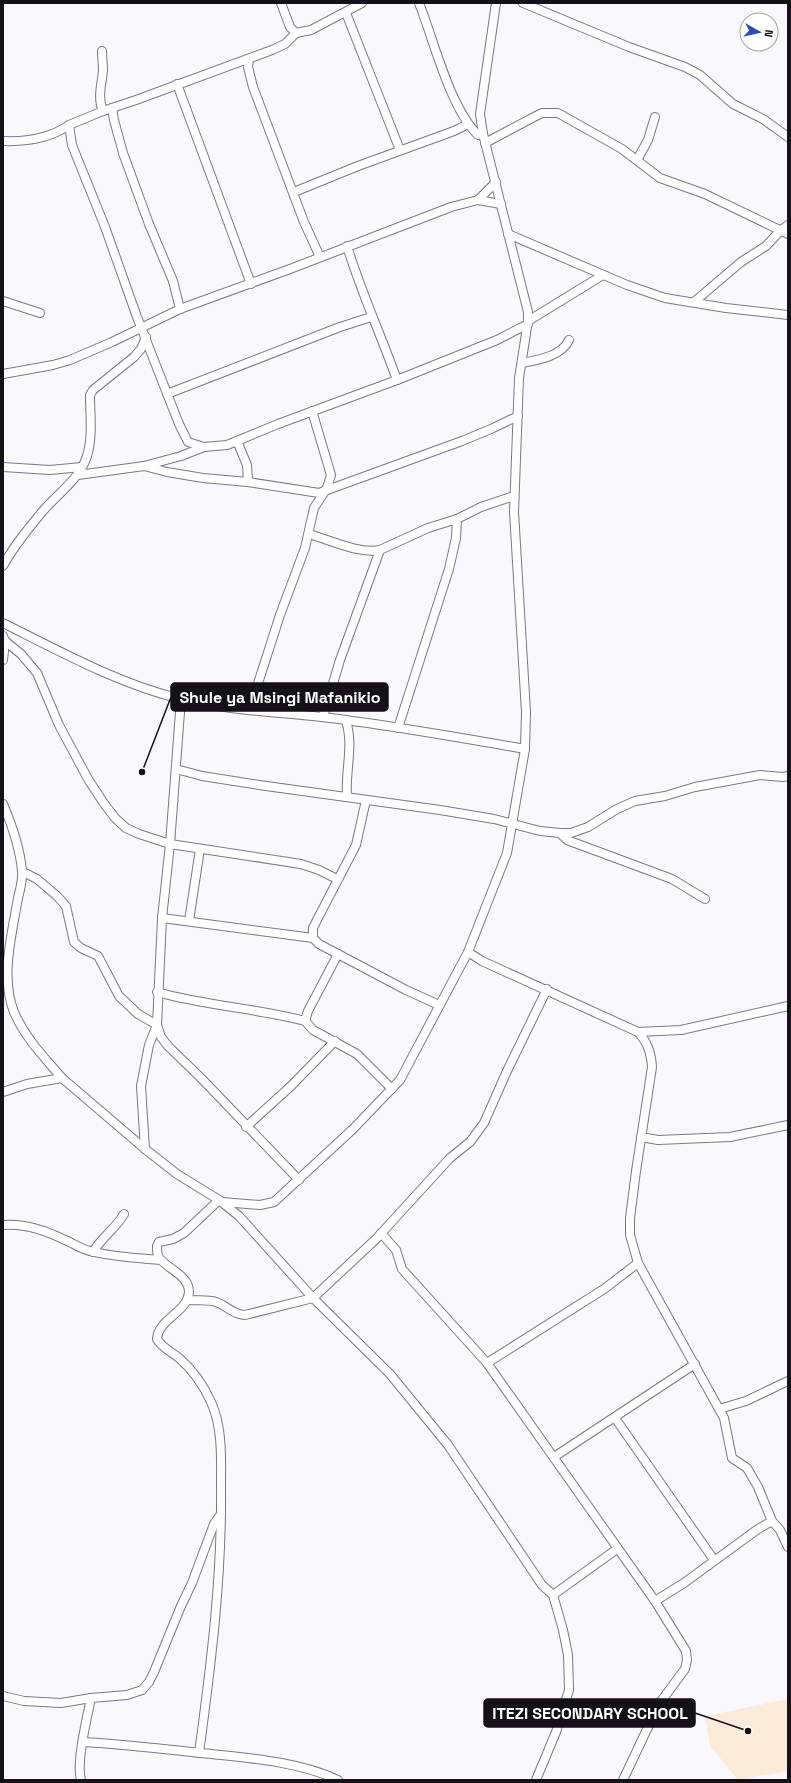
<svg xmlns="http://www.w3.org/2000/svg" width="791" height="1783" viewBox="0 0 791 1783" font-family="'Space Grotesk',sans-serif">
<style>
.education{fill:#fbecd9}
.lines{fill:none;stroke-linecap:round;stroke-linejoin:round}
.minor-casing{stroke:#7c768c;stroke-width:10}
.minor{stroke:#fff;stroke-width:8}
.leader{fill:none;stroke:#141119;stroke-width:1.5}
.callout-dot{fill:#141119;stroke:#fff;stroke-width:1.5}
.callout{fill:#141119;stroke:#141119;stroke-width:1.5}
.callout-label{font-size:16px;text-anchor:middle;font-weight:bold;fill:#fff}
</style>
<rect width="100%" height="100%" fill="#f9f8fd"/>
<polygon class="education" points="788,1699 788,1771 738,1780 710,1746 705,1716"/>
<g class="lines">
<g class="minor-casing">
<g id="minor">
<polyline points="281,3 290,27 296,33 311,30 362,3"/>
<path d="M419 3C434 41 450 108 478 135L483 134"/>
<polyline points="523,3 629,47 685,67 700,75 733,104 763,119 788,137"/>
<polyline points="346,13 400,150"/>
<path d="M102 51C102 57 103 64 103 70 102 84 97 97 103 111"/>
<polyline points="249,59 248,67 253,87 304,222 320,257"/>
<polyline points="177,84 251,284"/>
<polyline points="112,108 114,120 123,153 149,224 173,281 180,309"/>
<path d="M3 141C27 142 49 139 69 125"/>
<polyline points="485,143 534,117 542,113 558,113 622,149 660,178 705,194 788,234"/>
<polyline points="637,160 648,140 655,117"/>
<polyline points="294,192 358,166 454,131 468,124"/>
<polyline points="478,200 496,182"/>
<polyline points="508,234 627,285 665,298 726,308 788,315"/>
<path d="M347 246C361 292 381 335 397 380"/>
<polyline points="3,301 40,313"/>
<polyline points="694,302 741,262 766,246 780,231 788,225"/>
<polyline points="528,321 603,275"/>
<path d="M522 363C538 360 562 356 569 340"/>
<polyline points="3,374 53,365 70,360 112,342 180,309 290,269 451,207 478,200 501,204"/>
<polyline points="167,394 340,327 371,317"/>
<polyline points="237,441 247,465 248,482"/>
<polyline points="204,447 188,442 179,424 137,317 105,227 72,145 69,125 103,111 136,100 272,50 285,44 296,33"/>
<polyline points="144,466 181,456 204,447 227,445 237,441 278,424 397,380 497,340 528,324"/>
<polyline points="3,467 50,470 82,467"/>
<polyline points="78,475 144,466 167,472 203,478 248,482 319,493 462,441 491,429 518,416"/>
<path d="M309 534C330 540 358 554 380 550L428 528 457 519 481 507 514 496"/>
<path d="M3 566C13 547 28 529 42 512 57 494 80 479 87 456 93 437 90 414 90 395L93 390 134 357 141 349 146 337"/>
<path d="M3 623C59 651 119 684 181 699 226 710 275 712 322 717 390 725 457 737 525 749"/>
<polyline points="3,636 5,641 21,654 37,673 59,725 88,779 103,802 115,818 126,828 139,834 170,844 301,864 319,870 337,879"/>
<polyline points="3,660 5,641"/>
<polyline points="181,699 170,844 162,918 157,1025 161,1037 168,1046 202,1079 299,1180"/>
<polyline points="245,709 252,702 280,615 305,548 314,508 327,488 331,475 312,411"/>
<polyline points="323,717 340,660 380,550"/>
<path d="M346 721C354 746 345 771 347 796"/>
<polyline points="398,728 449,569 456,538 457,519"/>
<polyline points="176,769 202,776 259,785 440,810 494,819 540,831 560,833 571,833 588,827 617,809 635,801 665,796 695,787 760,775 783,777 788,776"/>
<polyline points="366,800 356,845 318,918 313,928 313,938 319,944 406,990 439,1005"/>
<path d="M3 804C12 825 20 848 22 871 23 879 20 890 18 898 12 934 0 977 14 1012 25 1038 44 1057 62 1078"/>
<polyline points="560,833 567,840 672,879 705,899"/>
<polyline points="23,872 37,879 57,896 66,906 74,942 81,948 98,956 119,996 138,1014 157,1025 149,1045 141,1086 145,1149"/>
<polyline points="162,918 313,938"/>
<polyline points="189,921 200,849"/>
<path d="M468 952 482 961 638 1032C648 1043 651 1053 652 1067L636 1171 630 1218V1235L638 1263 724 1418 732 1458 747 1468 758 1487 772 1521 780 1530 788 1547"/>
<polyline points="338,954 308,1011 305,1021 313,1030 357,1054 392,1089"/>
<path d="M157 992C206 1006 256 1008 305 1021"/>
<polyline points="638,1032 681,1030 788,1006"/>
<polyline points="3,1092 27,1084 62,1078 145,1149 177,1174 219,1200 239,1216 313,1298 390,1374 448,1445 542,1585 553,1595 563,1630 568,1655 569,1690 556,1732 536,1780"/>
<polyline points="246,1127 291,1086 335,1041"/>
<polyline points="641,1137 658,1140 730,1137 788,1125"/>
<polyline points="222,1202 260,1205 274,1202 353,1129 400,1080 468,952 507,853 525,749 526,712 514,512 519,378 528,321 528,312 483,134 480,114 496,3"/>
<path d="M3 1225C23 1223 47 1231 65 1240 73 1243 81 1249 90 1251 113 1257 137 1258 160 1260"/>
<polyline points="381,1233 396,1250 402,1269 487,1363 655,1601 686,1651 687,1660 685,1669 659,1704 623,1780"/>
<path d="M93 1252C102 1237 117 1227 124 1214"/>
<path d="M187 1300C196 1301 207 1299 216 1302 228 1306 231 1314 245 1315L313 1298 376 1239 450 1158 470 1142 484 1123 507 1071 547 989"/>
<polyline points="487,1363 604,1289 638,1263"/>
<polyline points="719,1409 746,1401 788,1381"/>
<polyline points="615,1418 714,1560"/>
<polyline points="554,1457 695,1364"/>
<polyline points="553,1595 617,1549"/>
<polyline points="655,1601 684,1583 758,1529 772,1521"/>
<polyline points="3,1696 24,1701 61,1703 91,1698 127,1695 142,1690 149,1682 154,1672 181,1606 192,1583 214,1524 221,1514"/>
<path d="M83 1742C123 1744 162 1749 202 1753 246 1758 298 1761 338 1780"/>
<path d="M199 1753C211 1665 222 1577 221 1488 221 1460 223 1428 211 1402 203 1384 194 1371 179 1358 172 1352 162 1348 157 1339 158 1319 188 1312 189 1292 189 1276 170 1270 161 1260 157 1257 157 1251 157 1246L159 1242 173 1239 184 1233 219 1200"/>
<path d="M81 1780C76 1762 87 1718 91 1698"/>
</g>
</g>
<use href="#minor" class="minor"/>
</g>
<path class="leader" d="M142 772L171 697M748 1731L695 1713"/>
<g class="callout-dot">
<circle cx="142" cy="772" r="4"/>
<circle cx="748" cy="1731" r="4"/>
</g>
<g class="callout">
<rect x="171" y="683" width="217" height="28" rx="4"/>
<rect x="484" y="1699" width="211" height="28" rx="4"/>
</g>
<g class="callout-label">
<text x="280" y="703">Shule ya Msingi Mafanikio</text>
<text x="590" y="1719">ITEZI SECONDARY SCHOOL</text>
</g>
<rect width="791" height="1783" fill="none" stroke="#141119" stroke-width="8"/>
<g transform="translate(759 32) rotate(98)"><circle r="19" fill="#ffffff" stroke="#a1a0a3"/>
<path d="M0-3L7 15L0 10L-7 15Z" fill="#2b4dbc"/>
<text y="-6" font-size="11" font-weight="bold" text-anchor="middle" fill="#141119">N</text>
</g>
</svg>
